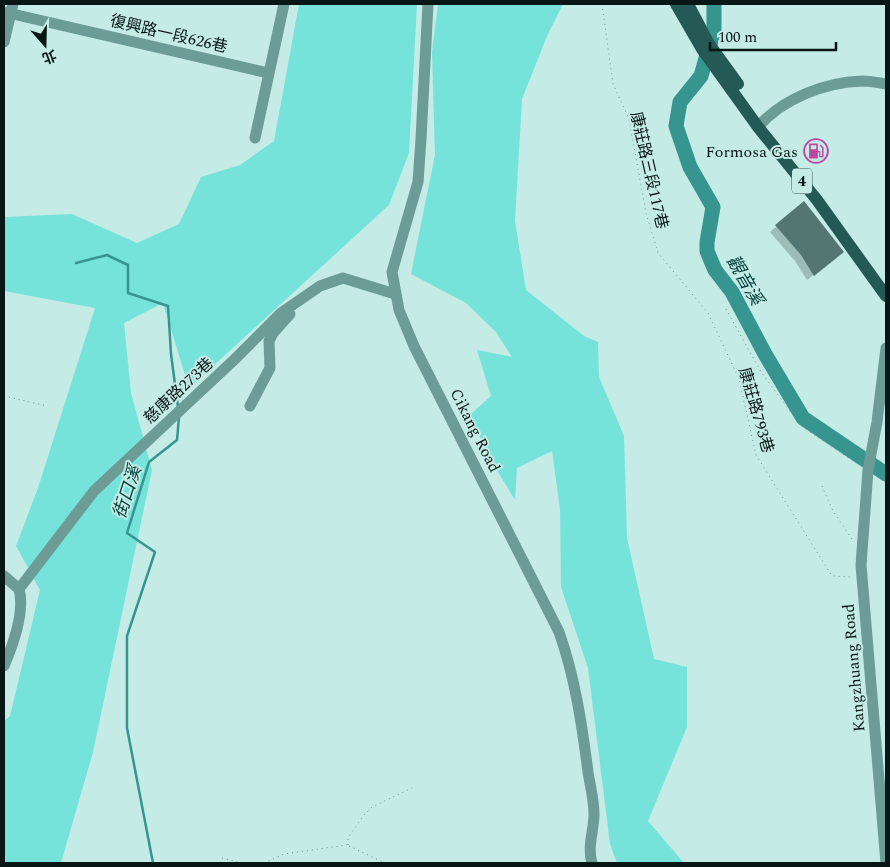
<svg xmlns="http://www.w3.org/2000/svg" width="890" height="867" viewBox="0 0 890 867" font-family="Spectral,'Noto Sans TC',serif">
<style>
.green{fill:#75e3da}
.shadow{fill:#0003}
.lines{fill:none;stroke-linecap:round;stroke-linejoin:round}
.stream{stroke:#36968f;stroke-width:2.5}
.river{stroke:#36968f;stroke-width:15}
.building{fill:#537673}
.path{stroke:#728e8b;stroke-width:1;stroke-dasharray:1 4;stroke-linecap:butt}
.minor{stroke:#6d9b96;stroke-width:11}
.major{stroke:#245955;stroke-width:12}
.labels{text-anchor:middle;stroke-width:4;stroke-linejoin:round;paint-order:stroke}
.shield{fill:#c4ebe6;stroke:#405654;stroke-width:1}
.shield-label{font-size:15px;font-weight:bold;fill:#081615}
.street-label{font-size:16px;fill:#081615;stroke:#c4ebe6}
.poi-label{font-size:16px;fill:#081615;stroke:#c4ebe6;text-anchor:end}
.water-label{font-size:18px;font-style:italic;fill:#003c38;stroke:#c4ebe6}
</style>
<rect width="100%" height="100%" fill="#c4ebe6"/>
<g class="green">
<polygon points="299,4 417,4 409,153 389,205 189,388 163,303 124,323 131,393 152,470 93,752 61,863 4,863 4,721 10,716 40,590 16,546 38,488 95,308 4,291 4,217 72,214 137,243 179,224 201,177 240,165 274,141"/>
<polygon points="438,4 563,4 547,36 522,99 515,221 526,290 584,336 598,342 599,377 624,436 627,538 654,659 687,667 687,727 648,821 684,863 617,863 610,844 588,668 561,587 560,509 552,451 517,468 515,500 486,452 471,414 491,396 477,350 512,357 496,332 466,303 411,274 435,155 432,52"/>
</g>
<polygon class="shadow" points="803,203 836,258 807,280 795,261 770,232"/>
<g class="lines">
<g class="stream">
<polyline points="76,263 107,255 128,265 128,293 168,306 171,354 178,407"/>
<polyline points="153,863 127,728 127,636 155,552 127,533 149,462 177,440 179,417"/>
</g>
<polyline class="river" points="714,4 714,30 701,76 680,102 676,126 690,167 713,207 707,242 707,251 715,270 732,292 765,354 803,418 886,474"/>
</g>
<polygon class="building" points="804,201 844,252 814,276 801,255 775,225"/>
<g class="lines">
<g class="path">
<polyline points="602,4 613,84 629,119 646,213 658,253 708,313 739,379 756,455 832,576 851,577"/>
<polyline points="726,309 761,372 801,426 859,465"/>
<polyline points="4,396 47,406"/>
<polyline points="822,486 833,511 852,539"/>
<polyline points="348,845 348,838 364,815 372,807 416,786"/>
<polyline points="349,846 385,863"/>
<polyline points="222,858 242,863"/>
<polyline points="264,863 284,854 347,845"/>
</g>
<g class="minor">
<path d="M428 4 421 139 418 182 392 272 399 310 414 346 559 632C575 677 582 725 588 772 590 785 594 800 594 814 594 830 587 847 592 863"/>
<polyline points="4,12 268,73"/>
<polyline points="4,42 13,4"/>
<path d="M758 127C783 98 826 82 863 81 871 81 879 83 886 84"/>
<polyline points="255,138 284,4"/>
<polyline points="250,406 270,368 269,341 273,333 290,314"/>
<path d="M4 576 19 589C25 611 13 645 4 666"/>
<polyline points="19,589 94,491 235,359 281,313 320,286 343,278 395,294"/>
<polyline points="886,863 861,565 868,470 877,422 886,348"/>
</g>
<g class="major">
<polyline points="676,4 702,49 758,127 817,200 886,296"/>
<polyline points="688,4 709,44 738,84"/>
</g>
</g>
<defs>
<g id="fuel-ring" transform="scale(1.25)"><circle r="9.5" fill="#c4ebe6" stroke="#bc47a0" stroke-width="1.5"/><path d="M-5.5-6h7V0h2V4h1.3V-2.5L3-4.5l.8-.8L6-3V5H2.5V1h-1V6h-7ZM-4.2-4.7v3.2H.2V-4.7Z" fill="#bc47a0"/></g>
</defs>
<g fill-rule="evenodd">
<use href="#fuel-ring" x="816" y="151"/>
</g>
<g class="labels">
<rect class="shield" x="792" y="168.5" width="20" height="25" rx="4"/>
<g class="shield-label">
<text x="802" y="186">4</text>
</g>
<g class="street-label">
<text transform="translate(169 33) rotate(13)" y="6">復興路一段626巷</text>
<text transform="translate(650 170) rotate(77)" y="6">康莊路三段117巷</text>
<text transform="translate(178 390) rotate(-43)" y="6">慈康路273巷</text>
<text transform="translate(757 410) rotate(74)" y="6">康莊路793巷</text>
<text transform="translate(476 430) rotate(63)" y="6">Cikang Road</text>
<text transform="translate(853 668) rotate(-95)" y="6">Kangzhuang Road</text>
</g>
<g class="poi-label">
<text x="798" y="157">Formosa Gas</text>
</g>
<g class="water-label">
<text transform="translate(745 280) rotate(60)" y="6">觀音溪</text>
<text transform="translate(127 492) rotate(-72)" y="6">街口溪</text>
</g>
</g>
<rect width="890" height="867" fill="none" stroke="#081615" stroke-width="10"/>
<g transform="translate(45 45) rotate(160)" stroke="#c4ebe6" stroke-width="4" paint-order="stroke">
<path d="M0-4L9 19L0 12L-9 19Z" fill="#081615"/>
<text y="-8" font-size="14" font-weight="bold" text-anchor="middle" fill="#081615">北</text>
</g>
<path d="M710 42v8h126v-8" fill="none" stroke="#081615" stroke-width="2.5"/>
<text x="718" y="42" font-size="15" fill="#081615" stroke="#c4ebe6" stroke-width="4" paint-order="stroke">100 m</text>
</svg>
